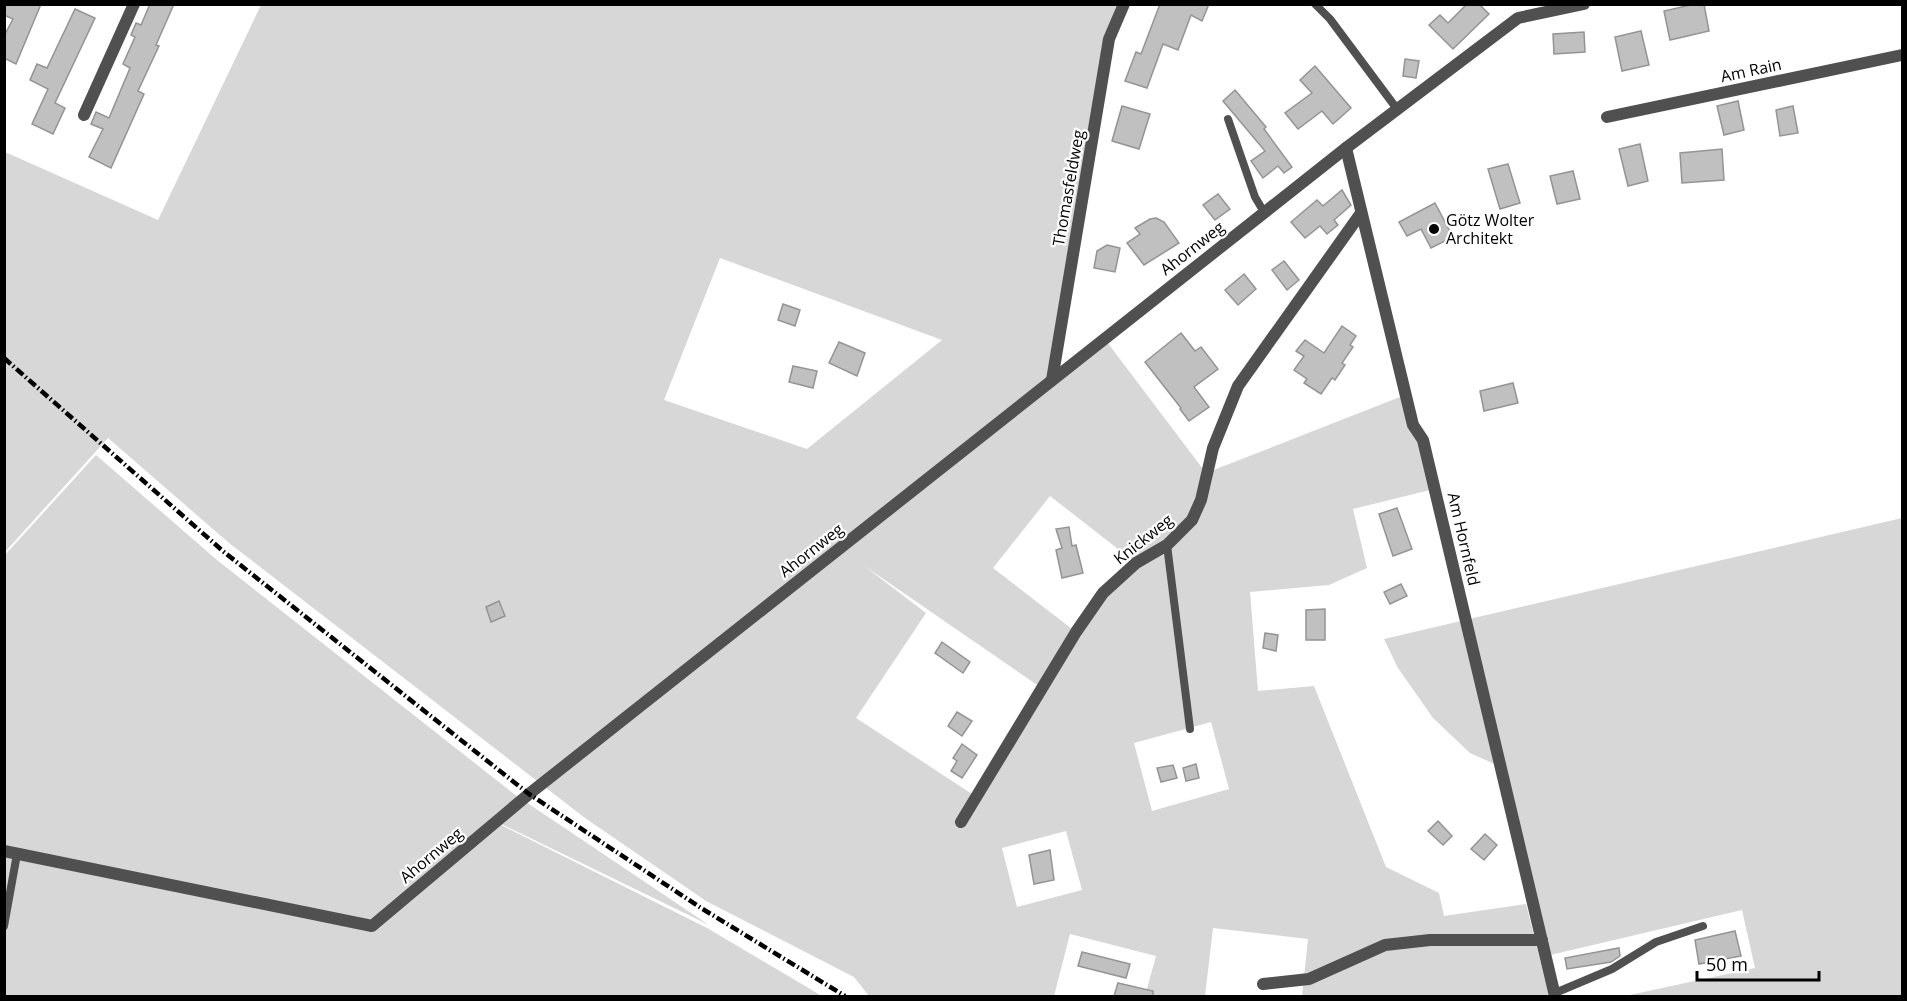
<svg xmlns="http://www.w3.org/2000/svg" width="1907" height="1001" viewBox="0 0 1907 1001" font-family="'Open Sans',sans-serif">
<style>
.green{fill:#d7d7d7;fill-rule:evenodd}
.building{fill:#c0c0c0;stroke:#949494;stroke-width:1.5}
.lines{fill:none;stroke-linecap:round;stroke-linejoin:round}
.service{stroke:#505050;stroke-width:8}
.minor{stroke:#505050;stroke-width:12}
.rail{stroke:#000;stroke-width:4.5;stroke-dasharray:9 3 1.5 3;stroke-linecap:butt}
.poi-dot{fill:#000;stroke:#fff;stroke-width:2}
.labels{text-anchor:middle;stroke-width:4.5;stroke-linejoin:round;paint-order:stroke}
.street-label{font-size:16px;fill:#000;stroke:#fff}
.poi-label{font-size:16px;fill:#000;stroke:#fff;text-anchor:start}
</style>
<rect width="100%" height="100%" fill="#fff"/>
<g class="green">
<path d="M261 5H1124L1109 39 1052 379 1104 338 1206 473 1405 395 1434 489 1353 509 1367 568 1329 585 1250 592 1258 691 1314 686 1386 867 1439 893 1444 916 1526 904 1549 996H1302L1308 939 1213 928 1205 996H1145L1156 956 1070 934 1054 996H869L854 977 706 901 585 818 229 543 108 438 5 552V152L158 220ZM720 258 942 340 807 449 664 400ZM1050 496 1136 563 1076 632 993 568ZM863 565 1043 689 975 796 856 718 926 613ZM1211 722 1229 789 1152 811 1134 743ZM1066 831 1082 890 1017 907 1002 848Z"/>
<polygon points="96,455 217,560 514,794 709,925 497,822 372,926 5,853 4,556"/>
<polygon points="1902,518 1902,996 1625,996 1755,968 1742,910 1546,956 1501,767 1470,753 1433,718 1398,668 1384,639"/>
<polygon points="497,823 707,928 822,996 5,996 4,855 373,929"/>
</g>
<g class="building">
<polygon points="4,4 41,4 16,64 4,58 4,36 13,19 4,15"/>
<polygon points="150,4 174,4 156,45 159,46 138,91 144,94 111,168 89,157 103,129 91,124 96,112 109,118 130,68 123,64 135,37 131,35 136,23 141,25"/>
<polygon points="1160,4 1209,4 1202,21 1191,15 1178,50 1163,44 1147,88 1125,81 1136,52 1141,54"/>
<polygon points="1467,4 1479,4 1489,14 1453,49 1429,25 1440,15 1448,23"/>
<polygon points="1695,4 1704,4 1709,31 1670,40 1664,11"/>
<polygon points="75,9 95,18 55,103 65,108 53,134 32,124 48,89 30,80 37,64 47,68"/>
<polygon points="1641,31 1649,65 1622,71 1615,37"/>
<polygon points="1584,32 1585,52 1554,54 1553,34"/>
<polygon points="1405,59 1419,61 1416,78 1403,76"/>
<polygon points="1315,66 1351,108 1333,124 1322,111 1298,129 1285,113 1312,93 1300,80"/>
<polygon points="1235,90 1266,127 1264,129 1292,167 1284,173 1278,166 1263,178 1251,161 1265,151 1223,101"/>
<polygon points="1738,101 1744,130 1724,135 1717,106"/>
<polygon points="1122,106 1150,114 1139,149 1112,141"/>
<polygon points="1793,106 1798,133 1780,136 1776,110"/>
<polygon points="1640,144 1648,181 1628,186 1619,149"/>
<polygon points="1722,149 1724,180 1682,183 1680,153"/>
<polygon points="1508,164 1520,203 1500,209 1488,169"/>
<polygon points="1573,171 1580,199 1557,204 1550,176"/>
<polygon points="1342,190 1351,205 1334,220 1338,225 1327,234 1320,226 1305,238 1291,222 1317,200 1323,206"/>
<polygon points="1218,194 1230,209 1215,220 1203,205"/>
<polygon points="1435,203 1453,237 1431,248 1421,229 1407,236 1399,222"/>
<polygon points="1156,218 1164,222 1179,243 1144,265 1127,243 1140,234 1135,228 1150,219"/>
<polygon points="1107,245 1120,248 1115,272 1094,268 1097,251"/>
<polygon points="1284,261 1299,280 1287,290 1272,270"/>
<polygon points="1244,274 1256,289 1238,305 1225,290"/>
<polygon points="783,304 800,310 795,326 778,320"/>
<polygon points="1342,326 1356,336 1350,345 1353,347 1342,363 1345,365 1335,380 1332,378 1321,394 1304,383 1307,379 1294,370 1304,356 1296,351 1305,340 1324,353"/>
<polygon points="1181,333 1195,351 1201,347 1218,369 1194,387 1209,407 1189,421 1180,409 1181,408 1145,362"/>
<polygon points="839,342 865,353 857,376 829,363"/>
<polygon points="793,366 817,371 813,388 789,382"/>
<polygon points="1513,383 1518,403 1484,411 1480,391"/>
<polygon points="1397,508 1412,549 1393,556 1379,514"/>
<polygon points="1069,527 1072,546 1076,545 1083,573 1062,578 1056,550 1062,548 1056,529"/>
<polygon points="1401,584 1407,596 1390,604 1384,592"/>
<polygon points="499,601 505,616 491,622 486,607"/>
<polygon points="1325,609 1325,640 1306,640 1306,610"/>
<polygon points="1265,633 1278,635 1276,651 1263,648"/>
<polygon points="942,642 970,662 963,673 935,653"/>
<polygon points="957,712 972,721 962,736 948,726"/>
<polygon points="962,744 977,755 962,778 951,771 957,761 953,758"/>
<polygon points="1196,764 1199,778 1186,781 1183,768"/>
<polygon points="1173,765 1177,778 1161,782 1157,768"/>
<polygon points="1438,821 1452,836 1443,845 1428,831"/>
<polygon points="1485,834 1497,845 1484,860 1471,849"/>
<polygon points="1050,850 1054,880 1034,884 1029,855"/>
<polygon points="1735,931 1741,956 1699,964 1695,940"/>
<polygon points="1619,948 1620,956 1611,962 1567,969 1565,958"/>
<polygon points="1082,952 1130,964 1126,978 1078,966"/>
<polygon points="1118,983 1153,991 1153,996 1114,996"/>
</g>
<g class="lines">
<g class="service">
<polyline points="1315,4 1330,19 1397,109"/>
<polyline points="1228,119 1255,197 1264,212"/>
<polyline points="1167,545 1190,729"/>
<polyline points="4,926 17,854"/>
<polyline points="1555,993 1612,969 1656,942 1703,926"/>
</g>
<g class="minor">
<polyline points="84,115 134,4"/>
<polyline points="1607,117 1902,55"/>
<polyline points="1346,148 1413,425 1423,440 1555,996"/>
<polyline points="1052,380 1109,39 1124,4"/>
<polyline points="961,822 1076,632 1103,593 1136,563 1167,545 1192,520 1201,500 1213,448 1238,386 1361,213"/>
<polyline points="4,851 372,926 529,794 1346,148 1518,18 1584,4"/>
<polyline points="1263,984 1309,979 1385,945 1430,940 1542,940"/>
</g>
<polyline class="rail" points="4,358 224,552 529,794 701,908 845,996"/>
</g>
<circle class="poi-dot" cx="1434" cy="229" r="6"/>
<g class="labels">
<g class="street-label">
<text transform="translate(1751 70) rotate(-12)" y="6">Am Rain</text>
<text transform="translate(1068 188) rotate(-80)" y="6">Thomasfeldweg</text>
<text transform="translate(1192 248) rotate(-38)" y="6">Ahornweg</text>
<text transform="translate(1143 539) rotate(-38)" y="6">Knickweg</text>
<text transform="translate(1464 539) rotate(77)" y="6">Am Hornfeld</text>
<text transform="translate(811 550) rotate(-38)" y="6">Ahornweg</text>
<text transform="translate(431 855) rotate(-40)" y="6">Ahornweg</text>
</g>
<g class="poi-label">
<text x="1446" y="226">Götz Wolter<tspan x="1446" dy="18">Architekt</tspan></text>
</g>
</g>
<rect width="1907" height="1001" fill="none" stroke="#000000" stroke-width="12"/>
<path d="M1697 971v9h122v-9" fill="none" stroke="#000000" stroke-width="3"/>
<text x="1706" y="971" font-size="18" fill="#000000" stroke="#ffffff" stroke-width="4.5" paint-order="stroke">50 m</text>
</svg>
